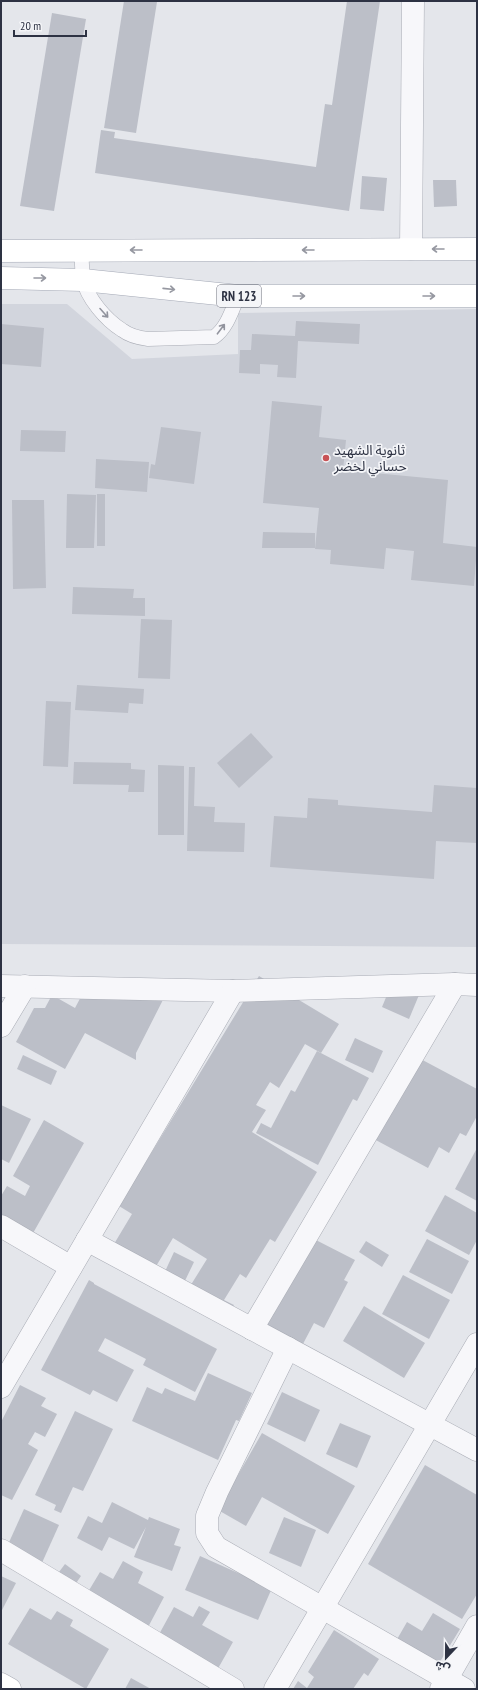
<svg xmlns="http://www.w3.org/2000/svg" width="478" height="1690" viewBox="0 0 478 1690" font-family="'PT Sans Narrow','Noto Sans Arabic',sans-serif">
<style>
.built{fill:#d2d5dd}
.building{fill:#bcbfc8}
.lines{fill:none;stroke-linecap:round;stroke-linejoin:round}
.lane-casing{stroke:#a9acb5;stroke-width:15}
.street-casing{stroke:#a9acb5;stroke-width:23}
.secondary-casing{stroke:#a9acb5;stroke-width:23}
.primary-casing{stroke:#a4a9b6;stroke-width:23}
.lane{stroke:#f7f7fa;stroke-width:14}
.street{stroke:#f7f7fa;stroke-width:22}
.secondary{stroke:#fff;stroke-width:22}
.primary{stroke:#fff;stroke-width:22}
.oneway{stroke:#9698a1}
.oneway2{stroke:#92949e}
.poi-dot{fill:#c85256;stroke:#f4f5f8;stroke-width:1.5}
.labels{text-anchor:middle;stroke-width:3.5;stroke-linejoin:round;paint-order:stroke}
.shield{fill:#f4f5f8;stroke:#696c79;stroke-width:1}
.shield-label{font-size:13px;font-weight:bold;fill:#2d3243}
.poi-label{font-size:14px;fill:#2d3243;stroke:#f4f5f8;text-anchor:start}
</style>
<rect width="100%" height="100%" fill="#e4e6eb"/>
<polygon class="built" points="1,304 67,304 132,359 238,354 238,313 477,309 477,947 1,944"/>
<g class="building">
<polygon points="124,1 157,2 136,133 104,128"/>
<polygon points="347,1 380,1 349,211 95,173 101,130 115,132 114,138 316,167 325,104 332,105"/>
<polygon points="52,13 86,19 54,211 20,206"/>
<polygon points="362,176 387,178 384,211 360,209"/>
<polygon points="433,180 456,180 457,206 434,207"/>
<polygon points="296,321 360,324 359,344 298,341 296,378 277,377 278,365 260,364 260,374 239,373 240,350 251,350 252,334 295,336"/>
<polygon points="1,324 44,328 41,367 1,364"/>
<polygon points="272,401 322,406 319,437 346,440 343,470 448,480 443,543 477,547 474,586 411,580 414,551 386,548 384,569 330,564 331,550 315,549 319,508 263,503"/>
<polygon points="161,427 201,432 194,484 149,478 151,464 155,465"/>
<polygon points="21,430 66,431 65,452 20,451"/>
<polygon points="96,459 149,462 147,492 95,488"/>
<polygon points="67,494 96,495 94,548 66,548"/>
<rect x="97" y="494" width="8" height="52"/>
<polygon points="12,500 44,500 46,588 13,589"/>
<polygon points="263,532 315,533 315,548 262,548"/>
<polygon points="73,587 134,589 133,598 145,598 145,616 72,614"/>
<polygon points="141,619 172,620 170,679 138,678"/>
<polygon points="77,685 144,689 143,704 129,703 128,713 75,710"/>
<polygon points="46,701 71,702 68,767 43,766"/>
<polygon points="251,733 273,757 239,788 217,763"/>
<polygon points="74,762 131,763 131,769 145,770 144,792 128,792 129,785 73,784"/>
<polygon points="158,765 184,766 184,835 158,835"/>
<polygon points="189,767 195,767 194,806 215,807 214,822 245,823 244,852 187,851"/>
<polygon points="434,785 477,788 477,843 436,841 434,879 270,867 274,816 307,818 308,798 338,800 338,805 432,812"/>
<polygon points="259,976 339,1024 321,1053 305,1044 279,1088 270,1082 256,1105 266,1110 252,1132 317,1172 275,1242 270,1239 246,1278 240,1274 224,1300 234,1305 225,1321 184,1296 207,1259 173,1238 152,1273 111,1249 132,1214 119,1206"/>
<polygon points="392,983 419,995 409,1019 382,1007"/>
<polygon points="169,988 136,1053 136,1060 85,1033 65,1069 16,1042 34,1008 45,1008 52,995 75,1008 84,991"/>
<polygon points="355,1038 383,1051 373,1073 345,1060"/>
<polygon points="317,1051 369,1078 357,1101 353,1099 318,1165 256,1133 261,1123 271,1128 291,1090 295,1092"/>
<polygon points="23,1055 57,1071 51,1085 17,1069"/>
<polygon points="415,1056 477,1089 477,1116 466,1136 460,1133 449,1153 439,1147 428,1168 372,1138"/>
<polygon points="1,1105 31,1119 9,1163 1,1159"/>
<polygon points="44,1120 84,1143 28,1242 1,1227 1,1196 7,1186 25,1196 30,1186 13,1176"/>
<polygon points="477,1148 477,1201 455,1189"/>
<polygon points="445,1195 477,1213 477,1240 469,1255 425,1231"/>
<polygon points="312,1238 355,1260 344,1280 348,1282 324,1328 314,1323 295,1359 259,1340"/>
<polygon points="427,1239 469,1261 452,1294 409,1272"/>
<polygon points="366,1241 389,1255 382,1267 359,1252"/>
<polygon points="174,1252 194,1262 182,1287 162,1278"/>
<polygon points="403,1275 450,1300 429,1339 382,1314"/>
<polygon points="89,1280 94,1283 94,1284 217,1349 195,1392 143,1365 146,1359 105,1338 98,1351 134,1370 117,1402 93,1390 90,1395 41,1370"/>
<polygon points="364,1306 425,1343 404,1378 343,1341"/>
<polygon points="208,1373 252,1393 239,1421 236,1420 218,1460 132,1421 147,1387 162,1394 165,1388 195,1401"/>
<polygon points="20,1385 46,1398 41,1406 57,1414 45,1437 35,1432 28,1444 38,1450 12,1500 1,1495 1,1422"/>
<polygon points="282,1392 320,1410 305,1442 267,1424"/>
<polygon points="75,1411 113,1429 83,1491 73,1487 61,1513 54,1510 56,1505 35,1495"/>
<polygon points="340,1423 371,1436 357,1468 326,1454"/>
<polygon points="262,1433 355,1486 328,1534 262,1497 246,1526 218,1510"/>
<polygon points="425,1465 477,1495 477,1594 462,1619 368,1564"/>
<polygon points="112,1502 148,1520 149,1517 180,1529 174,1545 181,1547 172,1571 134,1557 146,1527 134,1549 109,1537 102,1551 77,1538 88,1516 102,1523"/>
<polygon points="24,1509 59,1525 41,1565 6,1549"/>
<polygon points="284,1517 316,1530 301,1567 269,1553"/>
<polygon points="200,1556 272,1588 258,1620 185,1590"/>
<polygon points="123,1561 143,1572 138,1583 164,1597 146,1631 85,1597 100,1572 113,1579"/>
<polygon points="65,1564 81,1576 70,1592 53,1580"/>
<polygon points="1,1576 16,1583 1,1612"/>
<polygon points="199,1606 210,1612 202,1625 233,1642 216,1672 157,1638 174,1607 193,1617"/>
<polygon points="30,1608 51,1620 57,1611 73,1620 70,1626 109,1649 86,1689 8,1644"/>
<polygon points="433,1613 460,1629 438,1665 396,1641 407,1622 422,1631"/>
<polygon points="334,1630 379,1659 368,1676 364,1673 353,1689 293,1689 298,1681 307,1688 314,1677 308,1672"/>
<polygon points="131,1678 151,1689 125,1689"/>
</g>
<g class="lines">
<g class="lane-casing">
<path id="lane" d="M81 251C82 260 82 270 83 279 87 298 106 320 122 330 130 336 139 338 148 339L214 337C227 328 232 310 238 296"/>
</g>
<g class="street-casing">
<g id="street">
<polyline points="411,249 413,1"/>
<polyline points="1,986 233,991 455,984 477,985"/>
<polyline points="1,1026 25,986"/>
<polyline points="1,1226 71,1267"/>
<polyline points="87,1240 477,1450"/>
<polyline points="252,1329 455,984"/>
<polyline points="288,1348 217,1492 207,1516 207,1533 216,1547 464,1689"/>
<polyline points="1,1387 233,991"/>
<polyline points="1,1550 233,1689"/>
<polyline points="275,1689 477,1344"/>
<polyline points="441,1689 477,1626"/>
</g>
</g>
<g class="secondary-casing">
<polyline id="secondary" points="1,1684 10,1689"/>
</g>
<g class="primary-casing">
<g id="primary">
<polyline points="1,251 477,249"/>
<polyline points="1,278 83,280 238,296 477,296"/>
</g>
</g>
<use href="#lane" class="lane"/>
<use href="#street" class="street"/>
<use href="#secondary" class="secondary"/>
<use href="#primary" class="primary"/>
</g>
<defs><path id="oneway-shaft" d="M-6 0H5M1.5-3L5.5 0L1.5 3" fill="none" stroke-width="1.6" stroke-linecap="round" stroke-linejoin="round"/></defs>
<g class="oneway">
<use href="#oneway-shaft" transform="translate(438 249) rotate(180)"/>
<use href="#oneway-shaft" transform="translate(136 250) rotate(180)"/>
<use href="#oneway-shaft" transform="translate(308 250) rotate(180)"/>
<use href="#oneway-shaft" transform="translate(40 278)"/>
<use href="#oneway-shaft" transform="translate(169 289) rotate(6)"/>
<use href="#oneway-shaft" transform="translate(299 296)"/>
<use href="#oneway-shaft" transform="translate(429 296)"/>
</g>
<g class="oneway2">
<use href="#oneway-shaft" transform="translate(104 313) rotate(48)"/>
<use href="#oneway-shaft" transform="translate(221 329) rotate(-53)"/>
</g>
<circle class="poi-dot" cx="326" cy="458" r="4"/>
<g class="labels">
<rect class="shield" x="217" y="285" width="44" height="22" rx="3"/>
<g class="shield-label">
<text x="239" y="301">RN 123</text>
</g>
<g class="poi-label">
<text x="334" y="455">ثانوية الشهيد<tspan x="334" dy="16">حساني لخضر</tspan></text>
</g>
</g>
<rect width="478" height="1690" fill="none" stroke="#2d3243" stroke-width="4"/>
<g transform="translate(446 1658) rotate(202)" stroke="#f4f5f8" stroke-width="3" paint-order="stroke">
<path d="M0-3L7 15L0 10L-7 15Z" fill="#2d3243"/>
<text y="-6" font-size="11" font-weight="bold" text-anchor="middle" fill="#2d3243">ش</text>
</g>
<path d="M14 30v6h72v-6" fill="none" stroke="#2d3243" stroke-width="2"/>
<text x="20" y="30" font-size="12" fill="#2d3243" stroke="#f4f5f8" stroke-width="3" paint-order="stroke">20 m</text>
</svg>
